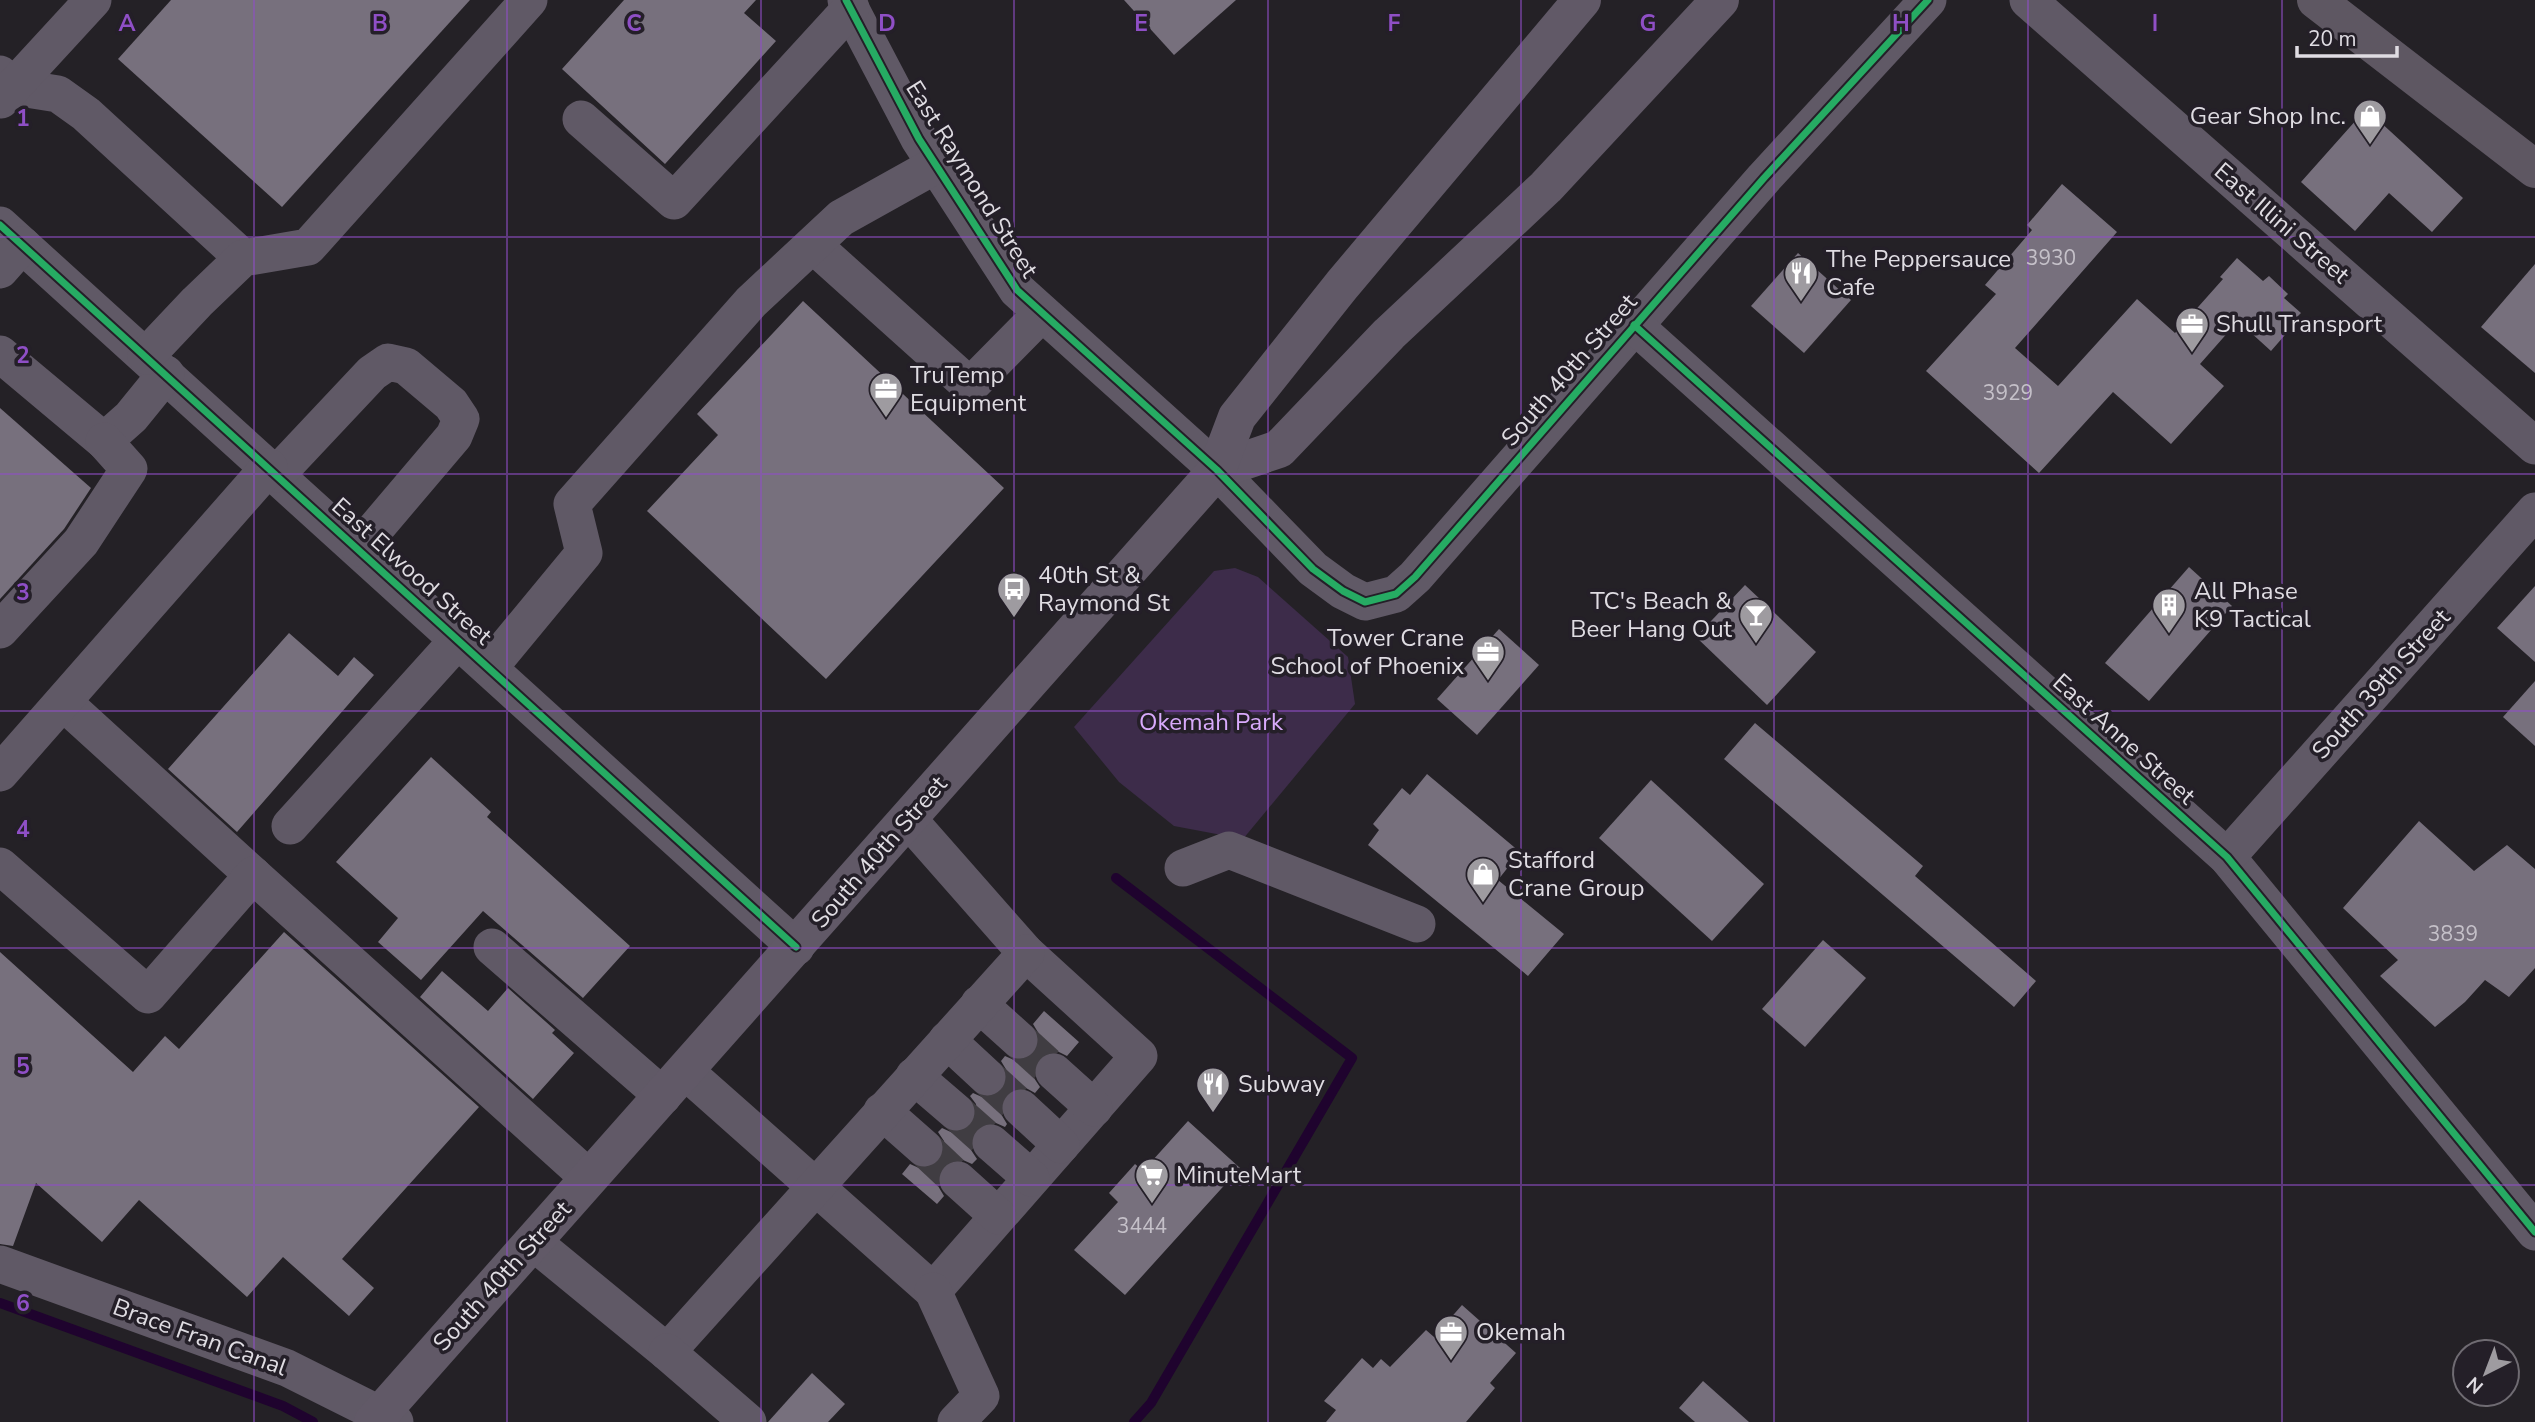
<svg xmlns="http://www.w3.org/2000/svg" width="2535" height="1422" viewBox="0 0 2535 1422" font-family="'Nunito Sans',sans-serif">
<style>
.green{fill:#3d2c4a}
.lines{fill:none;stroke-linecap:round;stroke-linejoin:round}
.stream{stroke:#1f032e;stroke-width:10}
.building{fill:#77707d}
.minor-tunnel{stroke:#403d42;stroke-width:37;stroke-dasharray:37 18;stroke-linecap:butt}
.minor{stroke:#605966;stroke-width:37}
.major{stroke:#615967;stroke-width:38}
.highway{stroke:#5e5762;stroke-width:38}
.cycleway-casing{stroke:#241f28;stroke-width:11}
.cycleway{stroke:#26ab63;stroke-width:7}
.grid{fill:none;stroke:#8f4fc6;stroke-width:2;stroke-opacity:0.55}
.labels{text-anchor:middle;stroke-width:7;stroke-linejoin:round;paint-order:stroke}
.number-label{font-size:21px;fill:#c5c1c9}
.poi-label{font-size:24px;fill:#dfdce2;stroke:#241f28;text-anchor:start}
.street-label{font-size:24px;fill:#dfdce2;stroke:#241f28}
.park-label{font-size:24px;fill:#d8aafb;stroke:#241f28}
.grid-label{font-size:23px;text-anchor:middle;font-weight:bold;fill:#8f4fc6;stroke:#241f28;stroke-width:7;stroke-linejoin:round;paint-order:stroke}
</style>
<rect width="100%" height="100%" fill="#242126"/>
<polygon class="green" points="1235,568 1258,577 1348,657 1355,704 1243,839 1174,826 1119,782 1074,727 1214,571"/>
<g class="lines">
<g class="stream">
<polyline points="1116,878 1352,1058 1151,1403 1134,1422"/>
<polyline points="0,1303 283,1406 313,1422"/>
</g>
</g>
<g class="building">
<polygon points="171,0 470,0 282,207 118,59"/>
<polygon points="624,0 756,0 744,13 776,41 665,164 562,69"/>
<polygon points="1124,0 1236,0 1174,55"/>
<polygon points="2366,109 2463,198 2432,232 2389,193 2355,231 2301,182"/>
<polygon points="2062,184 2117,232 2015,348 2058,386 2137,299 2175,333 2223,279 2220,277 2237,258 2263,281 2269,276 2288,294 2284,298 2301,313 2297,317 2299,319 2271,351 2238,321 2200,364 2224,386 2171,444 2113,392 2039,473 1926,371 1996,294 1985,285 2032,230 2027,225"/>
<polygon points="1798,253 1851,300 1804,353 1751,306"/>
<polygon points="2535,264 2535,373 2481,327"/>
<polygon points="803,301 1004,488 826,679 647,511 718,435 697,414"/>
<polygon points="0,408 91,488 64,529 0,599"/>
<polygon points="2189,567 2232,606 2149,701 2105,663"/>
<polygon points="1745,585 1816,652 1767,705 1696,637"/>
<polygon points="2535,586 2535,662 2497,628"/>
<polygon points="1499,629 1539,665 1477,735 1437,699"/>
<polygon points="289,633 338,676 354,657 374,675 237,832 168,769"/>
<polygon points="2535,681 2535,746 2503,717"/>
<polygon points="1755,723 1923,866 1915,876 2036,981 2014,1007 1724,759"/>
<polygon points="431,757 491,812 487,817 630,946 583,998 483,911 421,980 378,942 398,918 336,862"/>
<polygon points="1427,774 1520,852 1498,880 1564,934 1528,976 1368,845 1379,830 1373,824 1402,788 1410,795"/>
<polygon points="1651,780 1764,884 1712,941 1599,838"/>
<polygon points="2419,821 2474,871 2507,845 2535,869 2535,968 2509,997 2485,980 2465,1002 2435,1027 2380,976 2398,960 2343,908"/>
<polygon points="284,932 479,1107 342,1259 374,1288 349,1316 283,1257 247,1297 139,1200 102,1242 36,1183 13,1246 0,1244 0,952 133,1072 165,1036 179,1049"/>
<polygon points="1823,940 1866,978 1805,1047 1762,1009"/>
<polygon points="442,971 488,1011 508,988 555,1030 552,1033 574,1053 533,1099 420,997"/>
<polygon points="1044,1011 1079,1042 1067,1056 1059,1052 1048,1052 1038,1059 1034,1067 1034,1078 1040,1087 1035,1093 1026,1088 1015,1088 1005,1094 1001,1103 1001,1114 1007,1124 1005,1127 996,1123 985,1123 976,1129 970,1140 971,1150 977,1159 972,1164 963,1160 952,1160 942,1167 938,1175 938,1186 944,1196 937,1204 902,1174 910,1164 919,1168 930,1168 940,1161 945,1151 944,1141 938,1132 942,1128 953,1133 962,1132 971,1126 977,1115 976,1104 970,1096 973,1093 982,1097 993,1097 1003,1091 1007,1082 1007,1071 1001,1061 1005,1056 1014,1060 1025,1060 1035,1053 1039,1045 1039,1034 1033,1024"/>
<polygon points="1188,1121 1240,1168 1125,1295 1074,1250 1118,1202 1109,1193 1135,1164 1143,1171"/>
<polygon points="1462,1305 1516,1353 1490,1383 1495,1388 1466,1422 1326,1422 1336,1410 1324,1401 1362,1358 1373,1368 1381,1359 1390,1367 1426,1330 1434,1337"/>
<polygon points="812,1373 845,1404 828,1422 768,1422"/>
<polygon points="1703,1381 1749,1422 1695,1422 1679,1408"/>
</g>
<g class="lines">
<g class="minor-tunnel">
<polyline points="1019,1040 1054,1072"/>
<polyline points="987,1077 1021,1108"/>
<polyline points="956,1112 991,1143"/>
<polyline points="924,1148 958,1180"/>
</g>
<g class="minor">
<polyline points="846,0 919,139 1017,290 1217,470 1313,569 1343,591 1365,602 1396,594 1415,577 1764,178 1928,0"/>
<polyline points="2028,0 2535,446"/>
<polyline points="0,74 14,87 58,94 86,114 243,258"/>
<polyline points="1,100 93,0"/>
<polyline points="581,119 674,201 851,8"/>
<polyline points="0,225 796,947"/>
<polyline points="813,245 970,386 1042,313"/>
<polyline points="0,270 22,245"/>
<polyline points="1634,325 2227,857 2535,1232"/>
<polyline points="0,354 104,441 131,417 166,374"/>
<polyline points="146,356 197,302 243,258 308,247 529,0"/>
<polyline points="277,474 372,373 388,362 406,366 451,404 461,419 454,436 359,548"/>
<polyline points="0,630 81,542 129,469 104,441"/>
<polyline points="489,668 584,553 572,504 751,302 841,218 936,165"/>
<polyline points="63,702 253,875"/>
<polyline points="0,773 269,467"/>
<polyline points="290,826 458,640"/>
<polyline points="2227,857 2535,511"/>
<polyline points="0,866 148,995 253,875 589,1178"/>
<polyline points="1183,868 1229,850 1417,924"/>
<polyline points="492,947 663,1096"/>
<polyline points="979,1004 1019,1040"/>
<polyline points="947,1040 987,1077"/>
<polyline points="685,1071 933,1291 1139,1056 1026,953 908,819"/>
<polyline points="1054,1072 1094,1108"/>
<polyline points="914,1076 956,1112"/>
<polyline points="1021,1108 1061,1145"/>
<polyline points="882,1111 924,1148"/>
<polyline points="991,1143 1031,1178"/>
<polyline points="958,1180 998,1216"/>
<polyline points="533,1242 667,1352 1026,953"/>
<polyline points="0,1264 287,1368 395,1422"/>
<polyline points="933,1291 981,1396 956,1422"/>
<polyline points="667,1352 748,1422"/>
</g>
<g class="major">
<polyline points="1217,470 1279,449 1389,334 1546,187 1720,0"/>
<polyline points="373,1422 1217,470 1237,417 1342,285 1582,0"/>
</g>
<polyline class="highway" points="2316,0 2535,169"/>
<g class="cycleway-casing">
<g id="cycleway">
<polyline points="846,0 919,139 1017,290 1217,470 1313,569 1343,591 1365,602 1396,594 1415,577 1764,178 1928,0"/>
<polyline points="0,225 796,947"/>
<polyline points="1634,325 2227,857 2535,1232"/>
</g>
</g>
<use href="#cycleway" class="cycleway"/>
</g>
<path class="grid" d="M254 0V1422M507 0V1422M761 0V1422M1014 0V1422M1268 0V1422M1521 0V1422M1774 0V1422M2028 0V1422M2282 0V1422M0 237H2535M0 474H2535M0 711H2535M0 948H2535M0 1185H2535"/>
<defs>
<g id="shop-pin" transform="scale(1.75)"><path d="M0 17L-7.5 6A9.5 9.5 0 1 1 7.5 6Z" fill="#9e9ba0" stroke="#241f28"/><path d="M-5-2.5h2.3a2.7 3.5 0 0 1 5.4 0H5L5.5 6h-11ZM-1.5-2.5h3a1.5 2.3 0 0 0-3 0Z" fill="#fff"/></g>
<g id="restaurant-pin" transform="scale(1.75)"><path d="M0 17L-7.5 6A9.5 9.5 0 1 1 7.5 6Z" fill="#9e9ba0" stroke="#241f28"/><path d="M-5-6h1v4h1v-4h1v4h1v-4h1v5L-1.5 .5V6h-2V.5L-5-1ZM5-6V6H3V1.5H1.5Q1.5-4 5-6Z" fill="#fff"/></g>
<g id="office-pin" transform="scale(1.75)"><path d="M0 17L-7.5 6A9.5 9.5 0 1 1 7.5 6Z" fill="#9e9ba0" stroke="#241f28"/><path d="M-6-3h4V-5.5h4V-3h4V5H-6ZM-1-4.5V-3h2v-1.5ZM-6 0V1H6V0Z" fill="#fff"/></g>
<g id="bus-pin" transform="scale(1.75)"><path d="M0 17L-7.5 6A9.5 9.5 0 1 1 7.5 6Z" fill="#9e9ba0" stroke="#241f28"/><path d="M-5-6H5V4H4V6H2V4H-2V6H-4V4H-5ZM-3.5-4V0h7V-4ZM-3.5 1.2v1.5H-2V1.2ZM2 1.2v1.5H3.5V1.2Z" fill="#fff"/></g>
<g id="building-pin" transform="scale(1.75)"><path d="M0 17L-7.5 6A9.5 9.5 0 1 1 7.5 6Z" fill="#9e9ba0" stroke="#241f28"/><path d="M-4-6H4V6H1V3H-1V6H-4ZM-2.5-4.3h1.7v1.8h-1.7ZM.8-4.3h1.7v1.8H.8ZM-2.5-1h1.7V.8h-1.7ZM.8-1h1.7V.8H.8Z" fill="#fff"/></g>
<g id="bar-pin" transform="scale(1.75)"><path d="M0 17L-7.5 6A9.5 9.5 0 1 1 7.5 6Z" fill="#9e9ba0" stroke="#241f28"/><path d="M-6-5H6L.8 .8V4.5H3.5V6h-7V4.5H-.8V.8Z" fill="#fff"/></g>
<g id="supermarket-pin" transform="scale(1.75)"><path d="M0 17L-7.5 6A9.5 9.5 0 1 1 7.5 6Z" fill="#9e9ba0" stroke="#241f28"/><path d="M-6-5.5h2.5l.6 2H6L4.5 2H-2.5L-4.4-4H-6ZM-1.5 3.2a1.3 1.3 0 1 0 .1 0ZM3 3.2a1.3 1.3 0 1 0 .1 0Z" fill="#fff"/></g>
</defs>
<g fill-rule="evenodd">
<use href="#shop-pin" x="2370" y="116"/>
<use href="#restaurant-pin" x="1801" y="273"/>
<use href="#office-pin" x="2192" y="324"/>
<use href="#office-pin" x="886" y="389"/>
<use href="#bus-pin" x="1014" y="589"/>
<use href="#building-pin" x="2169" y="605"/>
<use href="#bar-pin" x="1756" y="615"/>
<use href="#office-pin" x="1488" y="652"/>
<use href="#shop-pin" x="1483" y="874"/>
<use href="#restaurant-pin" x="1213" y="1084"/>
<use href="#supermarket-pin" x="1152" y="1175"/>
<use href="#office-pin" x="1451" y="1332"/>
</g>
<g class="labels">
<g class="number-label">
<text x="2051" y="265">3930</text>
<text x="2008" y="400">3929</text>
<text x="2453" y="941">3839</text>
<text x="1142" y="1233">3444</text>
</g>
<g class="poi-label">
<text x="2346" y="124" text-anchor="end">Gear Shop Inc.</text>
<text x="1826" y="267">The Peppersauce<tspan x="1826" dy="28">Cafe</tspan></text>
<text x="2216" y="332">Shull Transport</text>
<text x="910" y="383">TruTemp<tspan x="910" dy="28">Equipment</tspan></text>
<text x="1038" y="583">40th St &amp;<tspan x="1038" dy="28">Raymond St</tspan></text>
<text x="2194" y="599">All Phase<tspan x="2194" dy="28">K9 Tactical</tspan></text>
<text x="1732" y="609" text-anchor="end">TC's Beach &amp;<tspan x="1732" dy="28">Beer Hang Out</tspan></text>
<text x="1464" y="646" text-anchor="end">Tower Crane<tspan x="1464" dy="28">School of Phoenix</tspan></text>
<text x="1508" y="868">Stafford<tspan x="1508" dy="28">Crane Group</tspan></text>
<text x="1238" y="1092">Subway</text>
<text x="1176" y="1183">MinuteMart</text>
<text x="1476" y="1340">Okemah</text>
</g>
<g class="street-label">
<text transform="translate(972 179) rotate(58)" y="8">East Raymond Street</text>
<text transform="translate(2282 223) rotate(41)" y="8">East Illini Street</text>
<text transform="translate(1569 370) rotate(-49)" y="8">South 40th Street</text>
<text transform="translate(412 571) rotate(42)" y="8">East Elwood Street</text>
<text transform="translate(2381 684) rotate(-48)" y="8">South 39th Street</text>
<text transform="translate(2124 739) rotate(42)" y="8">East Anne Street</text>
<text transform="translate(879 852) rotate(-49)" y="8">South 40th Street</text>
<text transform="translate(502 1276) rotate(-48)" y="8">South 40th Street</text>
<text transform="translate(200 1337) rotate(20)" y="8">Brace Fran Canal</text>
</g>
<g class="park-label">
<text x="1211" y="730">Okemah Park</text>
</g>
</g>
<g class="grid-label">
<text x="127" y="31">A</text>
<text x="380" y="31">B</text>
<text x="634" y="31">C</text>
<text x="887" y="31">D</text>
<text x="1141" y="31">E</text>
<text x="1394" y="31">F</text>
<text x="1648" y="31">G</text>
<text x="1901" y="31">H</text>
<text x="2155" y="31">I</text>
<text x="23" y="126">1</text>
<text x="23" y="363">2</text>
<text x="23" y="600">3</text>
<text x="23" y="837">4</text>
<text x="23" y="1074">5</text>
<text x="23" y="1311">6</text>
</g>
<g transform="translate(2486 1373) rotate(222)"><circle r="33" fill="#241f28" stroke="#6f6b72" stroke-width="2"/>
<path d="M0-5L12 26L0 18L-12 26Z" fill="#9e9ba0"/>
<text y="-10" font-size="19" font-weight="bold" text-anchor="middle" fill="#dfdce2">N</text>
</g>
<path d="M2297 46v10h100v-10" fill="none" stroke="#dfdce2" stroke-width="3.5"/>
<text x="2308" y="46" font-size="21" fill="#dfdce2" stroke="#241f28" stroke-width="5" paint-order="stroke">20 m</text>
</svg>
